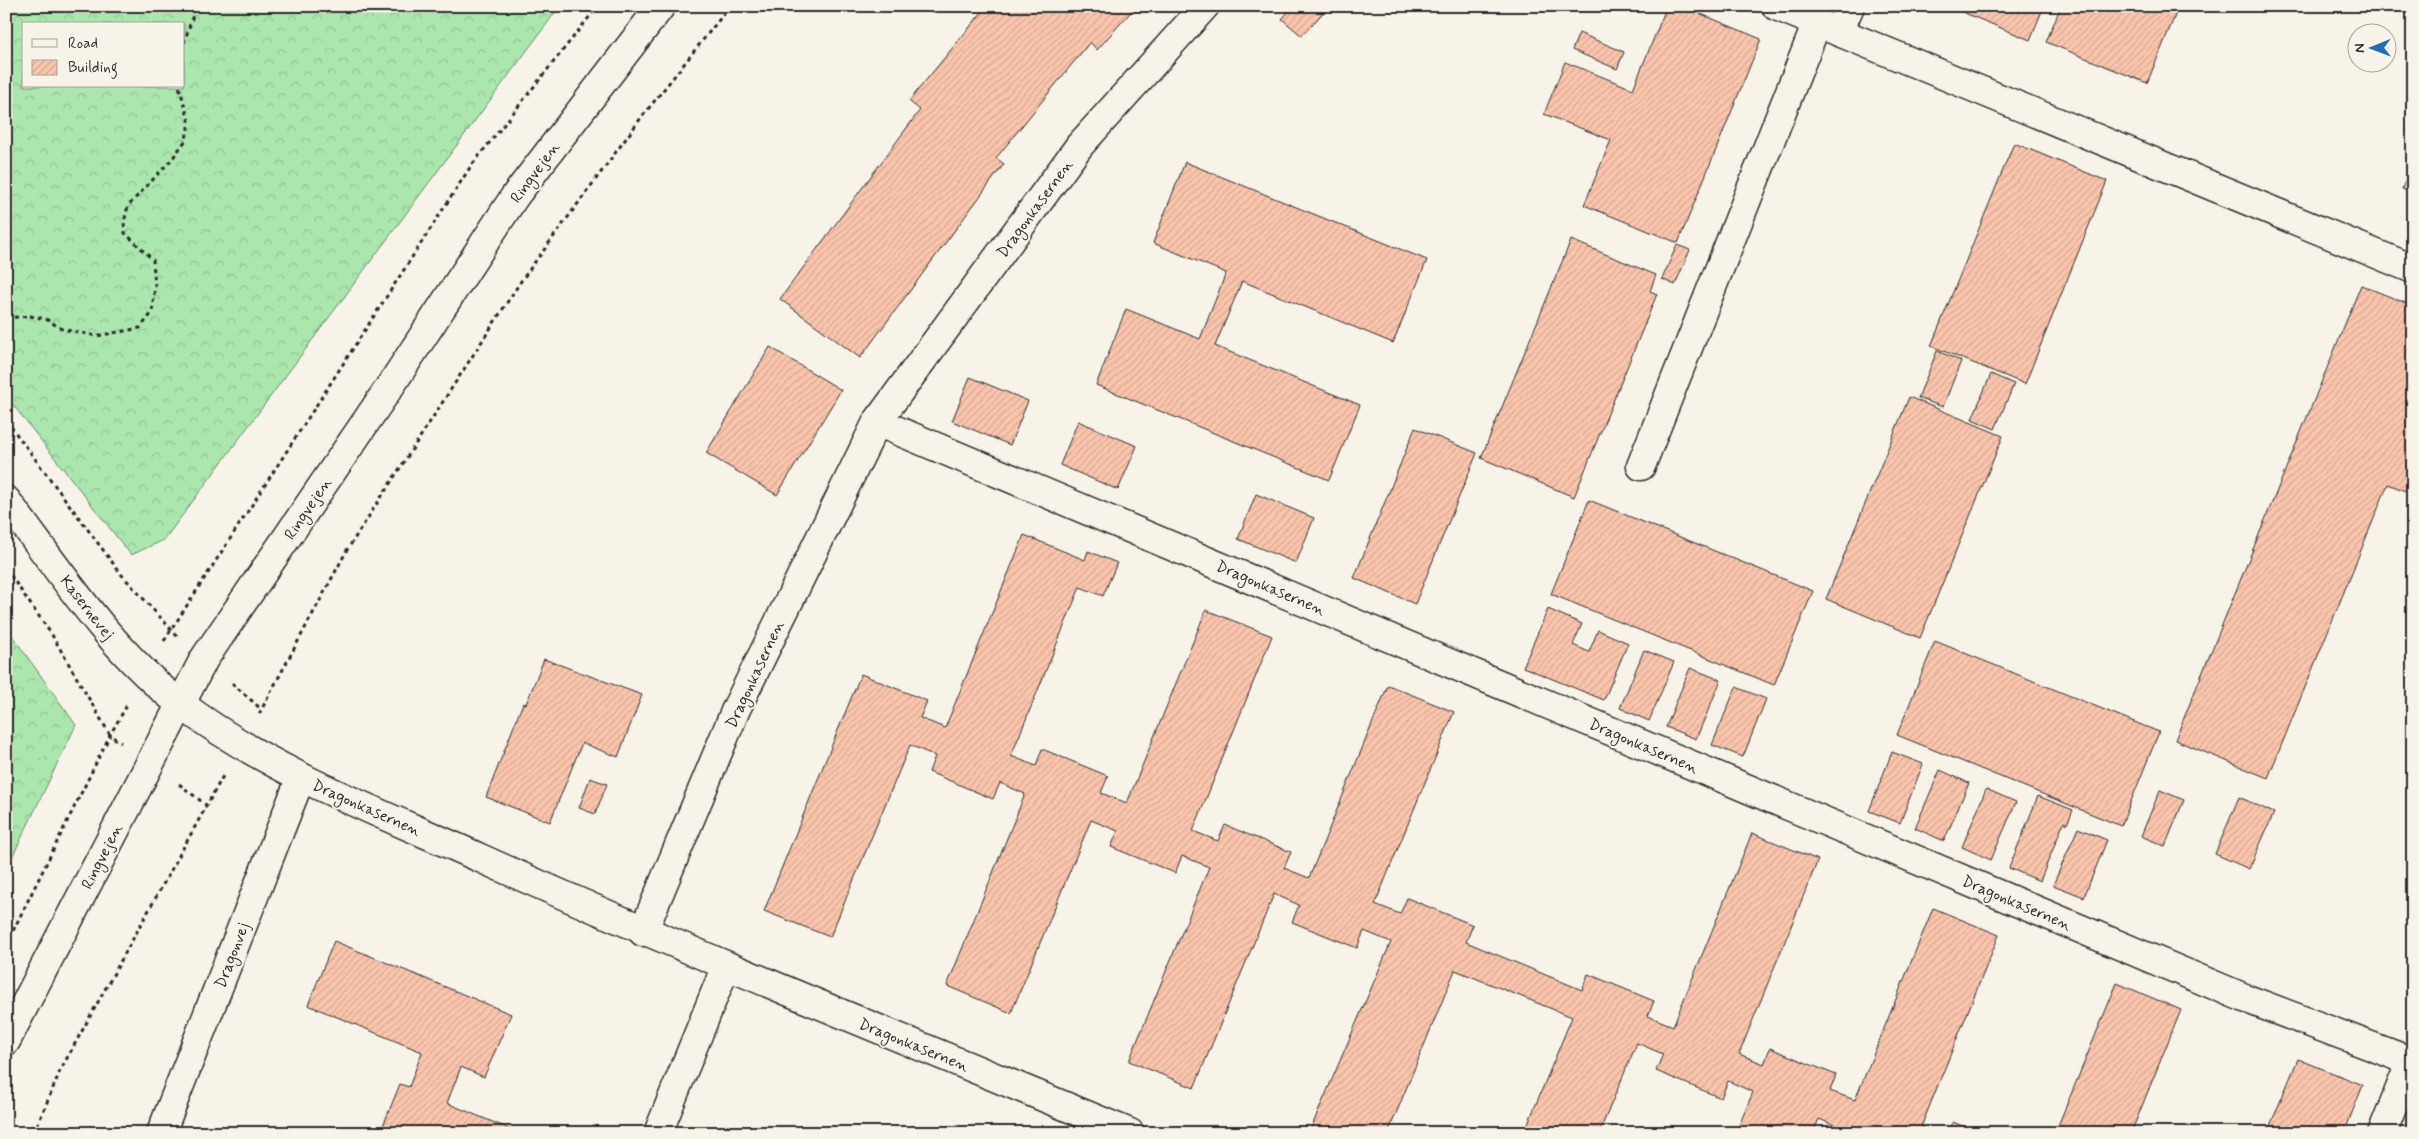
<svg xmlns="http://www.w3.org/2000/svg" width="2419" height="1139" viewBox="0 0 2419 1139" font-family="Mynerve,sans-serif">
<style>
.forest{fill:url(#forest-crowns);stroke:#6a886c;fill-rule:evenodd}
.building{fill:url(#building-hatch);stroke:#2b2b2b}
.lines{fill:none;stroke-linecap:round;stroke-linejoin:round}
.minor-casing{stroke:#2b2b2b;stroke-width:31}
.major-casing{stroke:#2b2b2b;stroke-width:31}
.path{stroke:#2b2b2b;stroke-width:3;stroke-dasharray:4 4;stroke-linecap:butt}
.minor{stroke:#f7f3e8;stroke-width:28}
.major{stroke:#f7f3e8;stroke-width:28}
.labels{text-anchor:middle;stroke-width:4;stroke-linejoin:round;paint-order:stroke}
.street-label{font-size:16px;fill:#2b2b2b;stroke:#f7f3e8}
</style>
<defs>
<pattern id="forest-crowns" width="20" height="18" patternUnits="userSpaceOnUse" patternTransform="scale(1.25)"><rect width="20" height="18" fill="#aae6ad"/><path d="M2 6a3 3 0 1 1 6 0M12 15a3 3 0 1 1 6 0" fill="none" stroke="#92c595"/></pattern>
<pattern id="building-hatch" width="6" height="6" patternUnits="userSpaceOnUse" patternTransform="scale(1.25)"><rect width="6" height="6" fill="#fbc5ad"/><path d="M-1 1l2-2M0 6l6-6M5 7l2-2" fill="none" stroke="#d7a995"/></pattern>
</defs>
<rect width="100%" height="100%" fill="#f7f3e8"/>
<filter id="ink" filterUnits="userSpaceOnUse"><feTurbulence type="fractalNoise" baseFrequency=".02" numOctaves="2"/><feDisplacementMap in="SourceGraphic" scale="10" xChannelSelector="R" yChannelSelector="G"/><feConvolveMatrix kernelMatrix="1 2 1 2 8 2 1 2 1" color-interpolation-filters="sRGB"/></filter>
<g filter="url(#ink)">
<g class="forest">
<path d="M6 6H560L164 540 131 555 6 396ZM24 24H184V86H24Z"/>
<polygon points="6,627 76,725 6,870"/>
</g>
<g class="building">
<polygon points="987,6 1136,6 1097,50 1090,42 996,158 1004,164 860,358 780,299 920,110 909,101"/>
<polygon points="1293,6 1329,6 1302,36 1282,19"/>
<polygon points="1667,6 1682,6 1761,39 1678,243 1584,205 1611,140 1544,114 1565,62 1633,89"/>
<polygon points="1956,6 2044,6 2030,40 1955,9"/>
<polygon points="2061,6 2179,6 2147,83 2046,42"/>
<polygon points="1579,33 1624,52 1617,69 1572,50"/>
<polygon points="2014,143 2107,181 2025,384 1931,346"/>
<polygon points="2413,161 2413,193 2402,189"/>
<polygon points="1185,162 1427,260 1393,343 1242,281 1215,346 1360,405 1329,480 1096,385 1126,309 1200,339 1226,273 1153,243"/>
<polygon points="1571,240 1656,275 1650,291 1657,294 1574,497 1481,458"/>
<polygon points="1677,245 1690,250 1675,285 1662,279"/>
<polygon points="2361,285 2413,306 2413,494 2388,484 2268,778 2175,740"/>
<polygon points="770,347 841,390 777,495 706,453"/>
<polygon points="1937,351 1961,361 1943,407 1918,398"/>
<polygon points="1991,374 2014,384 1995,429 1972,419"/>
<polygon points="970,377 1028,401 1010,445 952,421"/>
<polygon points="1909,397 2003,436 1920,638 1826,599"/>
<polygon points="1078,421 1137,446 1118,490 1060,465"/>
<polygon points="1415,428 1477,453 1415,604 1354,578"/>
<polygon points="1256,494 1314,518 1296,563 1238,539"/>
<polygon points="1589,500 1813,591 1774,685 1551,594"/>
<polygon points="1024,535 1085,560 1088,551 1117,563 1103,596 1080,587 1011,756 1036,766 1042,749 1108,776 1101,793 1127,803 1206,610 1272,636 1193,831 1218,841 1225,825 1291,852 1284,868 1309,878 1388,685 1454,712 1375,904 1400,914 1407,898 1473,925 1466,942 1582,990 1588,974 1654,1001 1648,1016 1673,1026 1752,833 1818,860 1739,1054 1764,1064 1770,1048 1836,1075 1830,1091 1855,1100 1933,908 1999,935 1921,1127 1934,1133 1842,1133 1844,1129 1819,1119 1813,1133 1736,1133 1753,1092 1728,1081 1721,1098 1656,1071 1663,1054 1637,1043 1599,1133 1524,1133 1572,1017 1455,970 1388,1133 1309,1133 1391,942 1364,931 1357,948 1292,922 1299,905 1274,894 1194,1088 1129,1061 1209,867 1182,856 1175,873 1111,847 1118,831 1091,820 1011,1013 947,986 1025,794 1000,783 993,799 929,772 935,756 910,745 830,937 764,911 861,674 927,701 920,718 945,728"/>
<polygon points="1548,609 1582,624 1573,645 1589,652 1598,630 1628,643 1604,700 1523,667"/>
<polygon points="1935,641 2159,732 2121,826 1897,735"/>
<polygon points="1644,650 1674,662 1649,721 1620,708"/>
<polygon points="544,659 642,695 618,757 582,743 550,822 486,797 523,703 526,704"/>
<polygon points="1690,668 1721,680 1696,739 1666,727"/>
<polygon points="1736,687 1766,699 1743,757 1712,745"/>
<polygon points="1892,752 1923,764 1900,823 1869,811"/>
<polygon points="1940,770 1969,783 1944,841 1915,828"/>
<polygon points="590,778 607,784 595,814 579,808"/>
<polygon points="1986,789 2016,802 1991,860 1962,847"/>
<polygon points="2160,790 2184,800 2165,846 2141,836"/>
<polygon points="2038,796 2073,810 2067,824 2064,822 2040,881 2009,868"/>
<polygon points="2239,797 2274,813 2249,869 2215,854"/>
<polygon points="2078,828 2107,840 2084,897 2053,885"/>
<polygon points="334,941 511,1014 484,1077 461,1067 447,1103 519,1133 380,1133 400,1084 409,1087 422,1052 308,1005"/>
<polygon points="2117,983 2181,1010 2131,1133 2055,1133"/>
<polygon points="2298,1059 2363,1085 2344,1133 2267,1133"/>
<polygon points="2413,1113 2413,1133 2405,1133"/>
<polygon points="1953,1122 1979,1133 1949,1133"/>
</g>
<g class="lines">
<g class="minor-casing">
<g id="minor">
<polyline points="1776,6 2413,269"/>
<polyline points="1839,32 1850,6"/>
<polyline points="877,422 2247,999 2413,1062"/>
<polyline points="1641,466 1817,23"/>
<path d="M6 500C60 571 110 650 182 705 271 772 379 812 480 858 695 955 913 1043 1130 1133"/>
<polyline points="643,932 736,709 877,422 1080,145 1205,6"/>
<polyline points="161,1133 301,777"/>
<polyline points="658,1133 726,966"/>
<polyline points="2382,1133 2411,1061"/>
</g>
</g>
<g class="major-casing">
<polyline id="major" points="6,1041 204,659 393,382 515,196 661,6"/>
</g>
<g class="path">
<polyline points="184,43 196,6"/>
<polyline points="6,318 30,316 46,319 62,329 97,336 140,328 152,313 155,286 153,260 125,233 124,222 128,206 172,159 186,140 189,121 179,86"/>
<polyline points="6,420 121,574 178,637"/>
<polyline points="6,569 52,635 110,735 121,743"/>
<polyline points="164,641 471,166 598,6"/>
<polyline points="232,683 261,709"/>
<polyline points="259,714 347,550 521,281 641,118 730,6"/>
<polyline points="179,784 206,805"/>
<polyline points="6,945 110,735 127,705"/>
<polyline points="34,1133 61,1069 223,776"/>
</g>
<use href="#minor" class="minor"/>
<use href="#major" class="major"/>
</g>
</g>
<g class="labels">
<g class="street-label">
<text transform="translate(534 172) rotate(-54)" y="6">Ringvejen</text>
<text transform="translate(1034 208) rotate(-54)" y="6">Dragonkasernen</text>
<text transform="translate(307 508) rotate(-56)" y="6">Ringvejen</text>
<text transform="translate(1271 587) rotate(23)" y="6">Dragonkasernen</text>
<text transform="translate(88 607) rotate(52)" y="6">Kasernevej</text>
<text transform="translate(754 674) rotate(-65)" y="6">Dragonkasernen</text>
<text transform="translate(1644 745) rotate(23)" y="6">Dragonkasernen</text>
<text transform="translate(367 807) rotate(24)" y="6">Dragonkasernen</text>
<text transform="translate(101 856) rotate(-63)" y="6">Ringvejen</text>
<text transform="translate(2017 902) rotate(23)" y="6">Dragonkasernen</text>
<text transform="translate(231 955) rotate(-69)" y="6">Dragonvej</text>
<text transform="translate(914 1044) rotate(22)" y="6">Dragonkasernen</text>
</g>
</g>
<rect width="2419" height="1139" fill="none" stroke="#f7f3e8" stroke-width="25"/>
<rect x="12" y="12" width="2394" height="1114" fill="none" stroke="#2b2b2b" stroke-width="2" filter="url(#ink)"/>
<rect x="22" y="22" width="162" height="65" fill="#f7f3e8" stroke="#a5a39c"/>
<rect x="32" y="39" width="25" height="8" fill="#f7f3e8" stroke="#a5a39c"/>
<text x="68" y="48" font-size="15" fill="#2b2b2b">Road</text>
<rect x="32" y="60" width="25" height="15" fill="url(#building-hatch)" stroke="#a5a39c"/>
<text x="68" y="72" font-size="15" fill="#2b2b2b">Building</text>
<g transform="translate(2372 48) rotate(269)"><circle r="24" fill="#f7f3e8" stroke="#a5a39c"/>
<path d="M0-4L9 19L0 12L-9 19Z" fill="#1f6fb2"/>
<text y="-8" font-size="14" font-weight="bold" text-anchor="middle" fill="#2b2b2b">N</text>
</g>
</svg>
